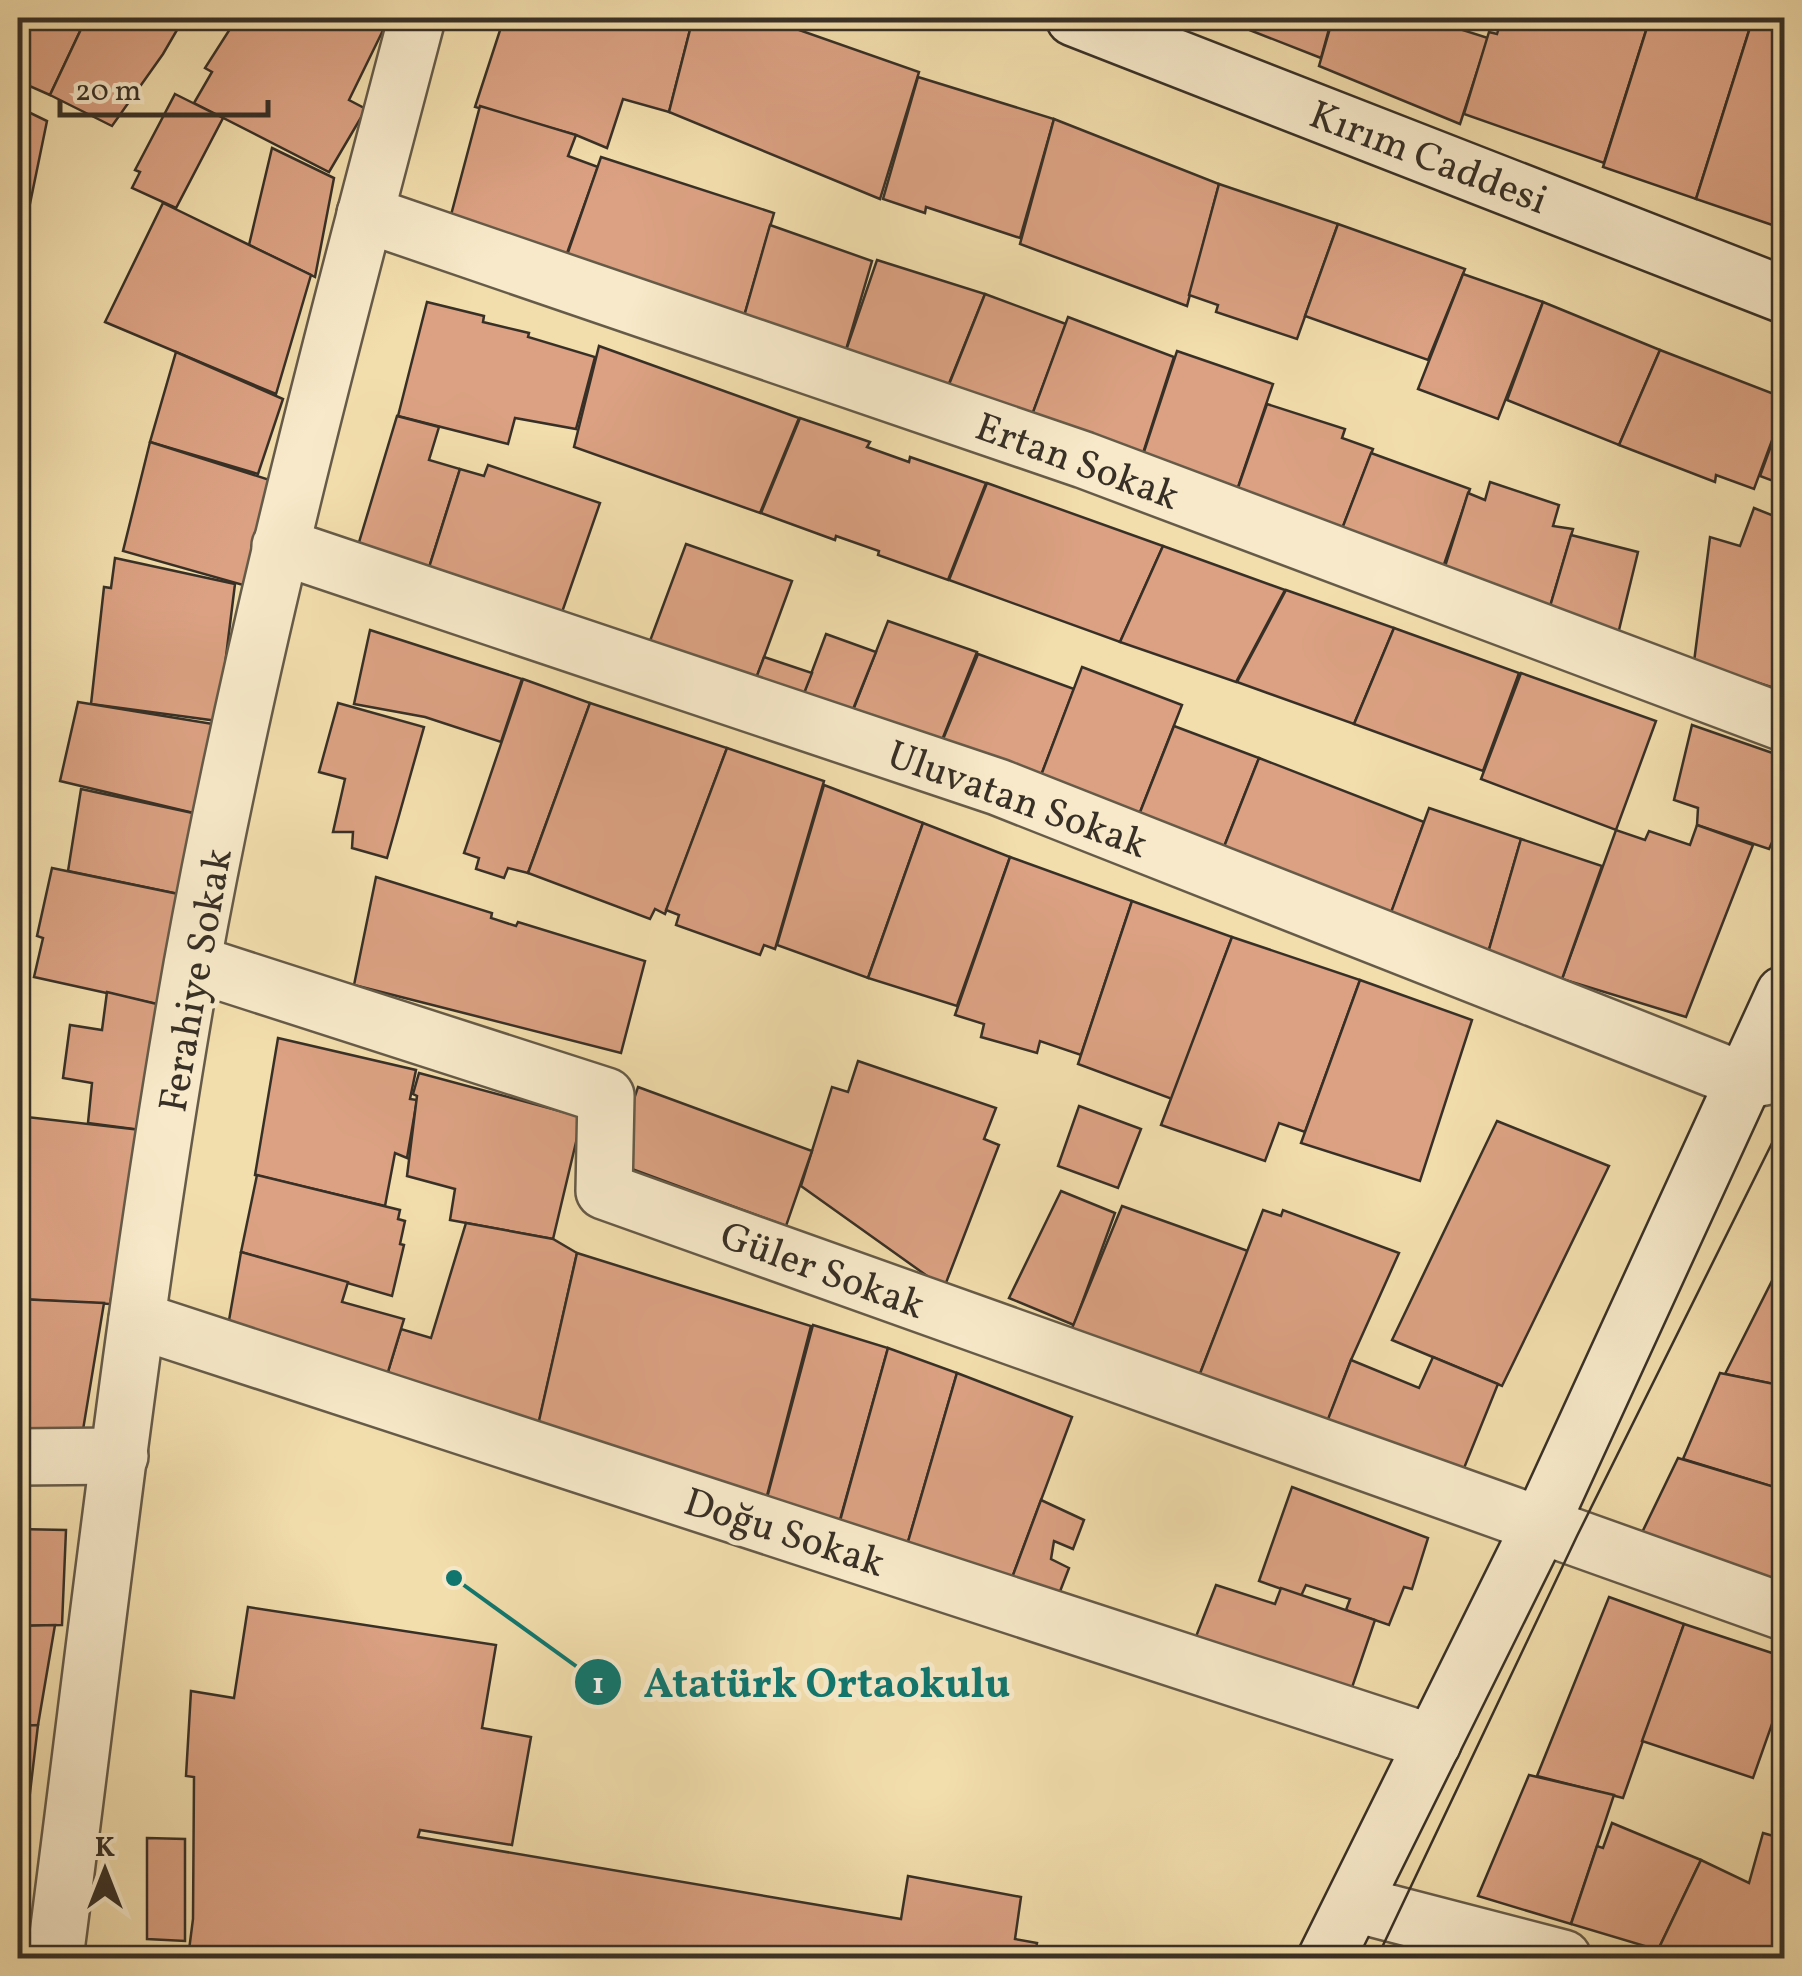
<svg xmlns="http://www.w3.org/2000/svg" width="1802" height="1976" viewBox="0 0 1802 1976" font-family="Vollkorn,serif">
<style>
.building{fill:#dba182;stroke:#383026;stroke-width:2.5}
.lines{fill:none;stroke-linecap:round;stroke-linejoin:round}
.minor-casing{stroke:#665b48;stroke-width:60}
.secondary-casing{stroke:#383026;stroke-width:60}
.minor{stroke:#f7e9c9;stroke-width:55}
.secondary{stroke:#f7e9c9;stroke-width:55}
.tram{stroke:#383026;stroke-width:2.5}
.labels{text-anchor:middle;stroke-width:10;stroke-linejoin:round;paint-order:stroke}
.street-label{font-size:40px;fill:#383026;stroke:#f7e9c9}
.leader{fill:none;stroke:#0f766e;stroke-width:4}
.callout-dot{fill:#0f766e;stroke:#f7e9c9;stroke-width:4}
.mark-label{font-size:30px;text-anchor:middle;font-weight:bold;fill:#fff}
.callout-label{font-size:42px;text-anchor:middle;font-weight:bold;fill:#0f766e;stroke:#f7e9c9;stroke-width:10;stroke-linejoin:round;paint-order:stroke}
</style>
<rect width="100%" height="100%" fill="#f2ddac"/>
<filter id="stains"><feTurbulence type="fractalNoise" baseFrequency=".002" numOctaves="4"/><feColorMatrix values="0 0 0 0 .2 0 0 0 0 .09 0 0 0 0 .02 0 0 0 .5 -.17"/></filter>
<radialGradient id="worn" r=".72"><stop offset=".6" stop-color="#630" stop-opacity="0"/><stop offset="1" stop-color="#630" stop-opacity=".3"/></radialGradient>
<g class="building">
<polygon points="22,18 94,18 89,28 83,25 50,95 18,81 18,28"/>
<polygon points="94,18 184,18 163,54 112,126 50,95 83,25 89,28"/>
<polygon points="237,18 389,18 349,100 366,109 329,172 194,103 212,72 205,68"/>
<polygon points="504,18 693,18 669,112 623,99 607,148 576,135 475,107"/>
<polygon points="693,18 765,18 919,72 880,199 669,112"/>
<polygon points="1219,18 1332,18 1321,58"/>
<polygon points="1333,18 1425,18 1488,38 1460,124 1319,66"/>
<polygon points="1502,18 1650,18 1604,163 1464,114 1489,32 1497,34"/>
<polygon points="1650,18 1753,18 1696,199 1603,167"/>
<polygon points="1753,18 1784,23 1784,229 1696,199"/>
<polygon points="918,77 1054,119 1020,238 926,207 925,213 883,199"/>
<polygon points="175,94 223,118 176,208 132,188 140,172 135,170"/>
<polygon points="480,106 576,135 568,156 598,167 566,256 451,215"/>
<polygon points="18,107 47,121 18,262"/>
<polygon points="1054,119 1219,184 1187,306 1020,244"/>
<polygon points="272,148 334,178 315,277 249,245"/>
<polygon points="601,157 774,213 743,320 565,261"/>
<polygon points="1219,184 1338,224 1297,339 1216,312 1218,305 1189,295"/>
<polygon points="163,203 311,275 276,394 105,322"/>
<polygon points="1338,224 1465,269 1428,360 1305,316"/>
<polygon points="770,225 872,261 845,353 743,320"/>
<polygon points="877,260 985,294 942,401 841,365"/>
<polygon points="1463,274 1543,302 1498,419 1418,389"/>
<polygon points="985,294 1066,324 1028,426 944,397"/>
<polygon points="427,302 484,316 483,322 529,333 528,337 595,357 576,429 515,418 508,444 398,416"/>
<polygon points="1543,302 1660,350 1619,445 1507,400"/>
<polygon points="1068,317 1174,357 1136,475 1025,434"/>
<polygon points="599,346 799,418 760,513 574,447"/>
<polygon points="1660,350 1784,398 1784,408 1754,489 1716,475 1715,482 1619,445"/>
<polygon points="1177,351 1273,384 1232,505 1138,470"/>
<polygon points="176,352 283,399 258,474 150,442"/>
<polygon points="1267,404 1345,429 1342,438 1373,449 1337,542 1232,505"/>
<polygon points="1784,410 1784,485 1760,476"/>
<polygon points="397,416 439,427 429,460 460,469 427,574 357,549"/>
<polygon points="800,418 870,442 867,447 909,462 910,457 986,483 948,580 878,555 879,551 836,536 835,540 761,513"/>
<polygon points="150,442 276,482 250,587 123,551"/>
<polygon points="1371,453 1470,489 1439,579 1337,542"/>
<polygon points="488,465 600,503 560,618 427,574 460,469 484,476"/>
<polygon points="1490,482 1559,505 1553,526 1573,529 1549,610 1443,573 1468,493 1485,500"/>
<polygon points="987,483 1163,546 1120,642 949,580"/>
<polygon points="1754,508 1784,520 1784,691 1694,662 1710,537 1740,546"/>
<polygon points="1571,535 1638,552 1618,634 1549,610"/>
<polygon points="686,544 792,581 753,687 647,649"/>
<polygon points="1163,546 1285,590 1236,682 1120,642"/>
<polygon points="115,558 235,584 218,721 91,704 104,587 111,588"/>
<polygon points="1286,590 1394,628 1354,724 1237,682"/>
<polygon points="888,621 977,652 938,750 850,718"/>
<polygon points="1394,628 1519,673 1483,771 1354,724"/>
<polygon points="370,630 522,679 501,742 425,717 354,704"/>
<polygon points="826,634 876,652 847,724 799,706"/>
<polygon points="978,654 1074,689 1037,786 939,749"/>
<polygon points="764,657 812,673 799,706 752,689"/>
<polygon points="1082,667 1182,705 1135,825 1037,786"/>
<polygon points="1521,673 1656,721 1616,830 1481,779"/>
<polygon points="523,679 590,703 528,873 508,868 504,878 476,869 479,858 464,853"/>
<polygon points="78,702 219,725 202,815 60,781"/>
<polygon points="338,703 424,727 387,858 352,848 353,832 333,832 345,779 319,772"/>
<polygon points="590,703 727,748 665,914 655,909 650,919 528,873"/>
<polygon points="1692,725 1784,757 1784,816 1769,849 1697,825 1698,808 1674,800"/>
<polygon points="1174,726 1259,758 1220,857 1135,825"/>
<polygon points="727,748 824,781 775,949 764,945 760,955 676,925 679,915 666,910"/>
<polygon points="1259,758 1424,822 1389,919 1220,857"/>
<polygon points="824,785 923,823 868,978 777,945"/>
<polygon points="81,789 202,815 188,896 68,871"/>
<polygon points="1429,808 1521,839 1488,953 1389,918"/>
<polygon points="923,823 1010,857 957,1006 868,978"/>
<polygon points="1697,825 1753,845 1686,1017 1562,979 1616,830 1645,840 1649,831 1690,845"/>
<polygon points="1521,839 1602,866 1562,979 1488,953"/>
<polygon points="1010,857 1132,901 1081,1055 1040,1041 1037,1053 981,1037 984,1024 955,1015"/>
<polygon points="52,868 188,896 161,1005 34,977 43,938 37,936"/>
<polygon points="376,877 492,913 491,918 516,926 518,922 645,961 621,1053 354,985"/>
<polygon points="1132,901 1232,937 1172,1099 1078,1064"/>
<polygon points="1232,937 1360,980 1305,1132 1279,1123 1265,1161 1161,1125"/>
<polygon points="1360,980 1472,1020 1420,1181 1301,1143"/>
<polygon points="107,992 161,1005 141,1130 88,1123 92,1083 63,1078 70,1025 102,1030"/>
<polygon points="278,1038 416,1070 410,1099 417,1100 407,1158 395,1153 385,1206 255,1175"/>
<polygon points="858,1061 996,1108 984,1139 999,1145 944,1288 801,1186 832,1087 848,1092"/>
<polygon points="419,1073 582,1117 553,1239 450,1220 455,1189 407,1176 417,1096 413,1094"/>
<polygon points="638,1087 812,1151 786,1226 613,1162"/>
<polygon points="1079,1106 1141,1129 1118,1188 1058,1166"/>
<polygon points="18,1116 141,1130 110,1304 18,1299"/>
<polygon points="1497,1121 1609,1166 1502,1386 1392,1340"/>
<polygon points="257,1175 400,1210 398,1219 405,1221 400,1244 404,1245 392,1296 241,1252"/>
<polygon points="1061,1191 1115,1213 1074,1325 1009,1298"/>
<polygon points="1122,1206 1248,1251 1196,1384 1068,1338"/>
<polygon points="1263,1210 1281,1216 1283,1210 1399,1253 1351,1360 1323,1434 1196,1384"/>
<polygon points="466,1223 553,1239 577,1253 537,1431 387,1375 401,1329 431,1338"/>
<polygon points="241,1252 348,1282 342,1302 404,1319 387,1375 228,1326"/>
<polygon points="577,1253 811,1326 763,1511 536,1434"/>
<polygon points="1784,1257 1784,1386 1725,1374"/>
<polygon points="18,1299 104,1303 79,1454 18,1450"/>
<polygon points="813,1325 888,1348 836,1534 763,1513"/>
<polygon points="888,1348 957,1373 903,1559 835,1539"/>
<polygon points="1433,1357 1498,1384 1458,1483 1323,1432 1351,1360 1419,1388"/>
<polygon points="957,1373 1072,1417 1006,1594 903,1559"/>
<polygon points="1720,1373 1784,1386 1784,1490 1683,1459"/>
<polygon points="1678,1458 1784,1490 1784,1592 1635,1547"/>
<polygon points="1292,1487 1428,1538 1412,1589 1404,1587 1389,1625 1346,1610 1350,1599 1306,1585 1301,1596 1259,1581"/>
<polygon points="1041,1500 1084,1520 1073,1549 1054,1541 1051,1559 1069,1568 1054,1607 1006,1594"/>
<polygon points="18,1529 66,1530 62,1625 18,1626"/>
<polygon points="1216,1585 1275,1604 1281,1588 1375,1620 1345,1708 1190,1652"/>
<polygon points="1609,1597 1684,1624 1623,1798 1537,1776"/>
<polygon points="248,1607 496,1645 482,1728 531,1737 512,1845 420,1830 418,1837 901,1919 908,1876 1021,1897 1015,1939 1037,1943 1034,1958 188,1958 193,1919 194,1777 186,1776 191,1691 234,1698"/>
<polygon points="1684,1624 1784,1657 1784,1690 1753,1778 1642,1741"/>
<polygon points="55,1625 38,1725 18,1726 18,1626"/>
<polygon points="38,1725 19,1886 18,1886 18,1726"/>
<polygon points="1784,1757 1784,1784 1775,1779"/>
<polygon points="1529,1775 1614,1795 1571,1924 1478,1896"/>
<polygon points="1612,1823 1701,1860 1658,1950 1571,1924 1597,1846 1603,1848"/>
<polygon points="1763,1833 1784,1839 1784,1926 1769,1958 1689,1958 1658,1950 1701,1860 1749,1883"/>
<polygon points="147,1838 185,1839 185,1941 147,1939"/>
</g>
<g class="lines">
<g class="minor-casing">
<g id="minor">
<polyline points="365,214 1084,460 1784,723"/>
<polyline points="280,546 998,787 1744,1081 1784,1073"/>
<polyline points="193,963 606,1096 604,1191 1784,1612"/>
<polyline points="137,1320 1433,1743"/>
<polyline points="18,1457 120,1456"/>
<polyline points="1355,1904 1563,1958"/>
<path d="M55 1958C98 1627 134 1294 192 965 250 645 334 331 417 18"/>
</g>
</g>
<g class="secondary-casing">
<g id="secondary">
<polyline points="1074,18 1784,295"/>
<polyline points="1326,1958 1541,1524 1784,994"/>
</g>
</g>
<use href="#minor" class="minor"/>
<use href="#secondary" class="secondary"/>
<polyline class="tram" points="1377,1958 1577,1536 1784,1119"/>
</g>
<g class="labels">
<g class="street-label">
<text transform="translate(1429 156) rotate(21)" y="14">Kırım Caddesi</text>
<text transform="translate(1078 460) rotate(20)" y="14">Ertan Sokak</text>
<text transform="translate(1018 798) rotate(20)" y="14">Uluvatan Sokak</text>
<text transform="translate(194 980) rotate(-80)" y="14">Ferahiye Sokak</text>
<text transform="translate(823 1269) rotate(20)" y="14">Güler Sokak</text>
<text transform="translate(785 1531) rotate(18)" y="14">Doğu Sokak</text>
</g>
</g>
<path class="leader" d="M454 1578L598 1682"/>
<g class="callout-dot">
<circle cx="454" cy="1578" r="10"/>
<circle cx="598" cy="1682" r="25"/>
</g>
<g class="mark-label">
<text x="598" y="1693">1</text>
</g>
<g class="callout-label">
<text x="827" y="1697">Atatürk Ortaokulu</text>
</g>
<rect width="1802" height="1976" fill="none" stroke="#f2ddac" stroke-width="60"/>
<rect x="20" y="20" width="1762" height="1936" fill="none" stroke="#383026" stroke-width="5"/>
<rect x="30" y="30" width="1742" height="1916" fill="none" stroke="#383026" stroke-width="2.5"/>
<g transform="translate(105 1871)" stroke="#f7e9c9" stroke-width="8" paint-order="stroke">
<path d="M0-8L18 38L0 25L-18 38Z" fill="#383026"/>
<text y="-15" font-size="28" font-weight="bold" text-anchor="middle" fill="#383026">K</text>
</g>
<path d="M60 100v15h208v-15" fill="none" stroke="#383026" stroke-width="5"/>
<text x="75" y="100" font-size="30" fill="#383026" stroke="#f7e9c9" stroke-width="8" paint-order="stroke">20 m</text>
<rect width="100%" height="100%" filter="url(#stains)"/>
<rect width="100%" height="100%" fill="url(#worn)"/>
</svg>
